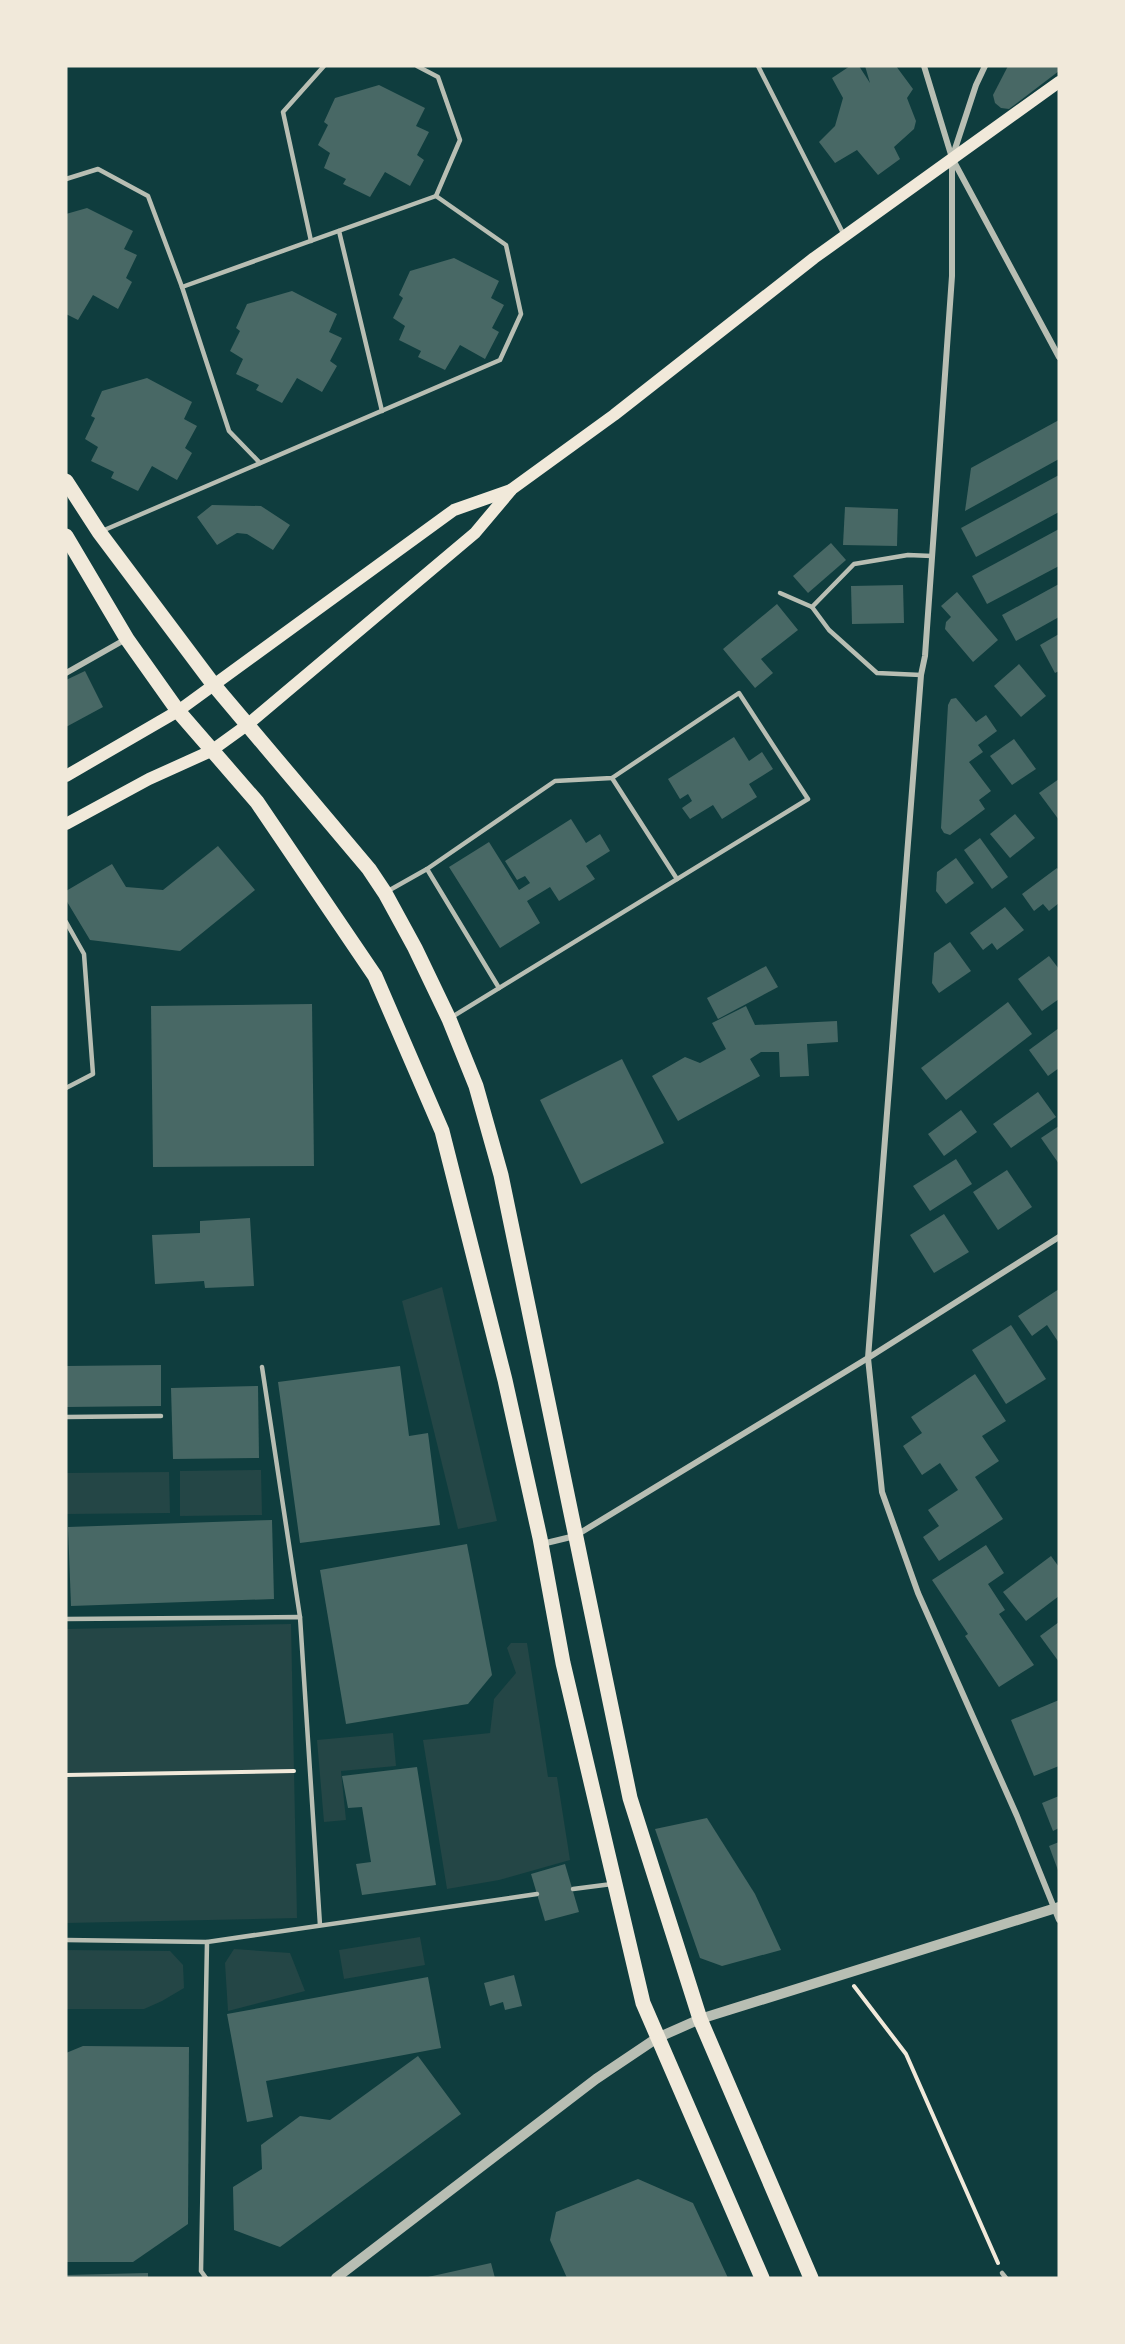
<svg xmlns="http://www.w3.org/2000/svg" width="1125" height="2344" viewBox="0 0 1125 2344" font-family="'Archivo Narrow',sans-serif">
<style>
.green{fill:#244646}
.building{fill:#486865}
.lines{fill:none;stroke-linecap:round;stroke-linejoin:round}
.path{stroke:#f1e9da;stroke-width:4}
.service{stroke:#b8beb3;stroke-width:4.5}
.minor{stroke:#b8beb3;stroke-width:6}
.tertiary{stroke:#b8beb3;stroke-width:10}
.secondary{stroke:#f1e9da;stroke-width:12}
.primary{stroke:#f1e9da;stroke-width:15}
</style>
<rect width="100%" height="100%" fill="#0f3d3e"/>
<g class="green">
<polygon points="442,1287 497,1521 458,1529 402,1301"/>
<polygon points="261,1470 262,1515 180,1516 180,1471"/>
<polygon points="169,1472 170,1513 67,1514 67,1473"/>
<polygon points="291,1624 297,1918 66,1923 66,1629"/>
<polygon points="511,1643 527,1643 548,1777 557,1777 570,1860 499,1880 447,1889 423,1740 490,1733 494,1699 516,1673 507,1648"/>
<polygon points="393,1733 396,1766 341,1771 346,1820 324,1822 317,1740"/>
<polygon points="420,1937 425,1965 344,1979 339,1950"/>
<polygon points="234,1949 290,1953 305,1991 228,2011 225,1963"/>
<polygon points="66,1950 170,1951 183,1965 184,1988 162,2001 144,2009 66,2009"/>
</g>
<g class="building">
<polygon points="850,66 859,66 870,83 865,66 896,66 913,89 907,98 916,121 914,129 894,147 900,159 878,175 857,150 835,163 819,142 835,126 843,98 832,78"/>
<polygon points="1008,66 1059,66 1059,71 1009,109 1001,108 995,103 993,95"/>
<polygon points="379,85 425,108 416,126 429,132 417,155 424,160 410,186 385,172 370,197 343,184 346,179 324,168 330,153 318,145 328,125 324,122 335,98"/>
<polygon points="87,208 133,231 124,249 137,255 126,278 132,282 118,309 93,295 78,320 66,314 66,214"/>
<polygon points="454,258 499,281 491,298 504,305 492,328 499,332 485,359 460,345 445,370 418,357 421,351 399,340 405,326 393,318 403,298 399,295 410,271"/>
<polygon points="292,291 337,314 329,332 342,338 330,361 337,366 322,392 297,378 282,403 256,390 259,385 236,374 243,359 230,351 240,331 236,328 247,304"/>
<polygon points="147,378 192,402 184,419 197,426 185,448 192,453 177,480 152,466 138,491 111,478 114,472 91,461 98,447 85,439 95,418 91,416 102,391"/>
<polygon points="1059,420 1059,459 965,511 971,468"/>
<polygon points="1059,475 1059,512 976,557 961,528"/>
<polygon points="212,505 261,506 290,525 273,550 247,534 237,533 217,545 197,517"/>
<polygon points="845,507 898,509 897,546 843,545"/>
<polygon points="1059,529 1059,566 987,604 972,576"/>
<polygon points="831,543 846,560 808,593 793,576"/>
<polygon points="1059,584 1059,617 1016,641 1002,615"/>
<polygon points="903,585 904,623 852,624 851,586"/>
<polygon points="957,592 998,640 973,662 945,629 946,622 951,617 941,606"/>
<polygon points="777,604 798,630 761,659 773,673 755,688 723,649"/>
<polygon points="1059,634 1059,671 1055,673 1040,645"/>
<polygon points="1019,664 1046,696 1021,717 994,686"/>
<polygon points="85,671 103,707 66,727 66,680"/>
<polygon points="956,698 976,722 986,715 997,731 978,745 983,752 969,762 991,791 979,800 985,809 950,835 944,833 941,828 948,705 951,699"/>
<polygon points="734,737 749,761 762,752 773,769 749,784 757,797 722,819 713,805 690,819 682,808 692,801 688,794 680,799 668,779"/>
<polygon points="1014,739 1036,769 1012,785 990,756"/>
<polygon points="1059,779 1059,820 1039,793"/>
<polygon points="1015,814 1035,838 1010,858 990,834"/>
<polygon points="571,819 586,843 600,834 610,851 586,866 595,879 559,901 550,887 527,901 540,923 500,948 449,867 489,842 519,890 530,883 525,876 517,880 505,861"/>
<polygon points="980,838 1008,877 992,889 964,850"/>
<polygon points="218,846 255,890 180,951 90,940 66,900 66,891 112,864 126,887 163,890"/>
<polygon points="956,858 974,883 946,904 936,891 937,872"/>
<polygon points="1057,868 1059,870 1059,903 1049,911 1043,904 1034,911 1022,894"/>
<polygon points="1005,907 1024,930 997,950 992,943 983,950 970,933"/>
<polygon points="950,942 971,971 939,993 932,983 934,953"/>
<polygon points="1049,956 1059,969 1059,999 1042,1011 1018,979"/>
<polygon points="766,966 778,987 718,1019 707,998"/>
<polygon points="1008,1002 1032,1034 946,1100 921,1068"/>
<polygon points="312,1004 314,1166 153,1167 151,1006"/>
<polygon points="746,1006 755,1025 837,1021 838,1042 807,1044 809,1076 780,1077 779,1052 761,1052 750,1059 760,1076 678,1121 652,1076 685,1057 700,1063 726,1049 712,1023"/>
<polygon points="1059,1028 1059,1068 1048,1076 1029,1050"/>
<polygon points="622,1059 664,1143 581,1184 540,1100"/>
<polygon points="1038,1092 1056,1117 1011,1148 993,1124"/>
<polygon points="961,1110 977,1132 944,1156 928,1134"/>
<polygon points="1059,1126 1059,1164 1041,1138"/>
<polygon points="956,1159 972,1184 930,1211 913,1186"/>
<polygon points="1007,1170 1032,1207 998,1230 973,1192"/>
<polygon points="944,1214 969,1252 934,1273 910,1235"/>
<polygon points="250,1218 254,1286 205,1288 204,1281 155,1284 152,1235 200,1233 200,1221"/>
<polygon points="1059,1289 1059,1343 1047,1325 1032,1336 1018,1316"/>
<polygon points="1011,1325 1046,1379 1006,1404 972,1350"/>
<polygon points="161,1365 161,1406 66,1407 66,1366"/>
<polygon points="400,1366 409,1436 428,1433 440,1525 300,1543 278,1382"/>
<polygon points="975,1374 1006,1421 982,1436 999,1461 975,1477 1003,1519 939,1561 923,1537 939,1526 928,1510 958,1490 940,1463 922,1475 903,1446 922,1433 911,1417"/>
<polygon points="258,1386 259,1458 173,1459 171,1388"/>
<polygon points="272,1520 274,1599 71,1606 68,1527"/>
<polygon points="467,1544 492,1675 468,1704 346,1724 320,1570"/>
<polygon points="986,1545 1004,1573 988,1584 1005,1610 999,1614 1034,1665 999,1687 965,1636 968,1634 932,1580"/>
<polygon points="1051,1556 1059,1567 1059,1596 1026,1621 1003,1592"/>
<polygon points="1059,1622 1059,1662 1040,1636"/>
<polygon points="1059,1700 1059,1766 1034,1776 1011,1720"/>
<polygon points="417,1767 436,1885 362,1895 356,1864 371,1862 362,1807 348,1808 342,1776"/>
<polygon points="1059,1796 1059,1828 1053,1831 1042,1803"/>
<polygon points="707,1818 755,1894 781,1950 722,1966 700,1958 655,1829"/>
<polygon points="1059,1842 1059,1873 1049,1846"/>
<polygon points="565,1864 579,1912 545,1921 531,1874"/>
<polygon points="514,1975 522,2006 505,2010 503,2002 490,2006 484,1983"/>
<polygon points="428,1977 441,2048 266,2081 273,2117 247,2122 227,2014"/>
<polygon points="83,2046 189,2047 188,2224 133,2262 66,2262 66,2053"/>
<polygon points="418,2056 461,2114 280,2247 234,2230 233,2187 262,2169 261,2145 300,2116 330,2120"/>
<polygon points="638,2179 693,2203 728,2278 567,2278 550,2240 556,2212"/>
<polygon points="491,2263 495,2278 428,2278 428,2277"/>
<polygon points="148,2273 148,2278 66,2278 66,2275"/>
</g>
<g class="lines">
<g class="path">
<polyline points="66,1775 294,1771"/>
<polyline points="854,1986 906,2054 998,2263"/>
</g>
<g class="service">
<polyline points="417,66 438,77 460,140 436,196"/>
<polyline points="758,66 844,235"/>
<polyline points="66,179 98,169 148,196 182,287 229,431 260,463"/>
<polyline points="339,231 382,411"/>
<polyline points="311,241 283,112 324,66"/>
<polyline points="102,531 500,360 521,314 506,245 436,196 182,287"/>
<polyline points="780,593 812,607"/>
<polyline points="921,675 877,673 829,630 812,607 854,564 908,555 932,556"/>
<polyline points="612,778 677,879"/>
<polyline points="427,869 499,988"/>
<polyline points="388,891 427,869 555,781 612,778 739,693 808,799 452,1017"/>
<polyline points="66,922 84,954 93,1074 66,1088"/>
<polyline points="262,1367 300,1617"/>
<polyline points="66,1417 161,1416"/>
<polyline points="66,1619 300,1617 320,1925"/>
<polyline points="573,1889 612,1884"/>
<polyline points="66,1940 207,1942"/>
<polyline points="1002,2273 1006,2278"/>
<polyline points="206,2278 201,2271 207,1942 537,1894"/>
</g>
<g class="minor">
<polyline points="924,66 952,158 1059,357"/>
<polyline points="985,66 976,85 952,158 952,276 925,656 921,675 868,1358 882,1492 918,1593 1017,1816 1059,1920"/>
<polyline points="66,673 126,639"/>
<polyline points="542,1544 575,1536 868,1358 1059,1237"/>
</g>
<polyline class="tertiary" points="336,2278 596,2079 657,2038 700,2019 1059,1907"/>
<g class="secondary">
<polyline points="66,776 178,711 454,510 511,490"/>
<polyline points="66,824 149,779 211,751 247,725 475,533 512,489 614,415 814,258 1059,82"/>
</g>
<g class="primary">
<polyline points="66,481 99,532 213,684 369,869 385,893 415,948 449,1019 476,1086 501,1175 630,1798 700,2019 811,2278"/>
<polyline points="66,536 127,639 178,711 257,802 375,976 442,1131 505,1380 540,1538 563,1663 643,2003 762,2278"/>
</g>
</g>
<rect width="1125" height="2344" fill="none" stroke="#f1e9da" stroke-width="135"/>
</svg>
